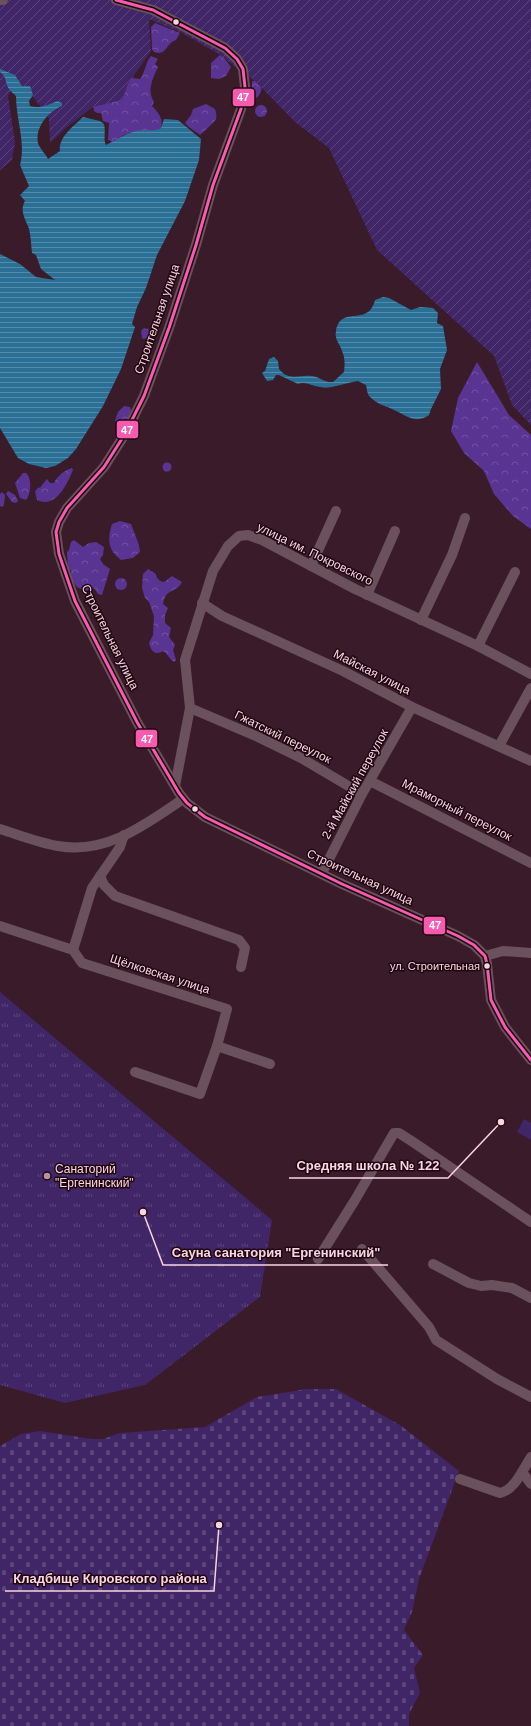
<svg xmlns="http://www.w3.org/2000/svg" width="531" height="1726" viewBox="0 0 531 1726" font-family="Helvetica,sans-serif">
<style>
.grass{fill:url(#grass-tufts)}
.forest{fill:url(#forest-crowns)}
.cemetery{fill:url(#cemetery-stones)}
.garden{fill:url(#garden-furrows)}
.pitch{fill:#402567}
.water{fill:url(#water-rules)}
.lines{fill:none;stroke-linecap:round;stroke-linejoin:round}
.minor{stroke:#6a515b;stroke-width:10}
.bus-1-casing{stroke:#1f0711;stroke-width:6}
.bus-1{stroke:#f75aaf;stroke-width:3}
.bus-dot{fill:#fad4e1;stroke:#1f0711;stroke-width:1.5}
.poi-dot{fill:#b793a1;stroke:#1f0711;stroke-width:1.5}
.labels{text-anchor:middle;stroke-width:3;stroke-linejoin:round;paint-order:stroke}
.bus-label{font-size:11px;fill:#fad4e1;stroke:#1f0711;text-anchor:end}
.street-label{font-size:12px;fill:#fad4e1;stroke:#1f0711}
.poi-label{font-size:12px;fill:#fad4e1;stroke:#1f0711;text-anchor:start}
.leader{fill:none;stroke:#fad4e1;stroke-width:1.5}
.callout-dot{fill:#fad4e1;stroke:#1f0711;stroke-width:1.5}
.callout-label{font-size:13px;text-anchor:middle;font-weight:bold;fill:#fad4e1;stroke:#1f0711;stroke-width:3;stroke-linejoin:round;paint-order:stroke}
.line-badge{stroke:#1f0711;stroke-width:1.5}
.badge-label{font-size:11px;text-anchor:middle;font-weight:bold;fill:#fff}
</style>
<defs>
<pattern id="grass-tufts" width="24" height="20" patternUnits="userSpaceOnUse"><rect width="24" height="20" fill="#402567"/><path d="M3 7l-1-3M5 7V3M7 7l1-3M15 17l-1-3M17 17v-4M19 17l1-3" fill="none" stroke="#5c447c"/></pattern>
<pattern id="forest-crowns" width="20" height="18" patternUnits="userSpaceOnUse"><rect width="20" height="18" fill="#5a3493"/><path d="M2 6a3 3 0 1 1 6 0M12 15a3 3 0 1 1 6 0" fill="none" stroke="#7350a2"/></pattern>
<pattern id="cemetery-stones" width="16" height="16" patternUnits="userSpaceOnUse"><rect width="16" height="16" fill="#402567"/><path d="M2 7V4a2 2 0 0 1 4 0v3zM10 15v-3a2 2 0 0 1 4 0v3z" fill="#5c447c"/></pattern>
<pattern id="garden-furrows" width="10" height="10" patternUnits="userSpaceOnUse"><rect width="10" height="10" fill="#402567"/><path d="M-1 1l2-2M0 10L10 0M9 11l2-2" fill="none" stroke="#5c447c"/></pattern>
<pattern id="water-rules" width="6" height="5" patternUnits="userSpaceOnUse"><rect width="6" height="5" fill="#2a6f95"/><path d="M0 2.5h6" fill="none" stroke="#5489a8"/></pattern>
</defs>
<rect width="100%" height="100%" fill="#3a1b2a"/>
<polygon class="grass" points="0,992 272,1220 260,1297 145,1385 65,1403 0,1385"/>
<g class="forest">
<path d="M155 23 180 33 176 40C166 43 166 57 154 52L152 49 151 27Z"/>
<polygon points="221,54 231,67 226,76 219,79 211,78 211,63"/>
<path d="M151 56 158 59 155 64 158 67C152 80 147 90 154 102L152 106C158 112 164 119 161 128L157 130 124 135 113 142 108 140 109 123 103 121 101 113H97L94 111 93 104 132 78 140 79C145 74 145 63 151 56Z"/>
<path d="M256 79 262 85C261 91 261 96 254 99L252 98V82Z"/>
<path d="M206 104 215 109C216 112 217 116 216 119 215 122 203 132 200 135L189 127 185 123 191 115 193 109Z"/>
<circle cx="261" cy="111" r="6"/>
<polygon points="144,328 148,329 150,333 147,338 144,339 142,338 141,331"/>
<polygon points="477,362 509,415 531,435 531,529 513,516 494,494 484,471 464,453 451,431 458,398"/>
<path d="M124 406 130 407C133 414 128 419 124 425H120L115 421 118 412Z"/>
<circle cx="167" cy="467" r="4.5"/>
<path d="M72 468 73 470C67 484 56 509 37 500L35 491 38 488 41 487 42 485 47 479 50 483H54C56 477 65 470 72 468Z"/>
<path d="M23 473H26C32 478 31 494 26 500L20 498 15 483Z"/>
<polygon points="8,491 15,495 18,501 16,503 12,502 6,494"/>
<polygon points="2,492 5,495 4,505 2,507 0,506 0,494"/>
<path d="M120 521 131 524 139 545 140 552 133 558 121 560C108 550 107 540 112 524Z"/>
<polygon points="74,540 83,547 89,543 96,542 104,547 103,555 100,559 103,564 110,569 102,595 98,594 94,588 85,591 77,587 70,577 71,571 68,567 67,552 69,550 71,542"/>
<path d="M148 569 156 574C156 578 160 582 164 582L172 576 182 582C176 594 166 587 163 604L168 608 165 615V623L171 628 169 637 175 645 173 650 176 660 174 662C169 659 168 654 163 651 155 656 151 651 149 643L153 635 154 616 149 602 145 598 142 588 143 574Z"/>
<circle cx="121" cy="584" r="6"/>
</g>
<polygon class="cemetery" points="307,1389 336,1389 400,1425 459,1471 419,1579 412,1612 404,1630 423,1655 414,1668 420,1693 409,1714 409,1726 0,1726 0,1446 21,1434 40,1431 92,1439 103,1439 120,1433 205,1427 257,1397"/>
<polygon class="garden" points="0,0 531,0 531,425 512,405 494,356 377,250 329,148 295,122 255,81 217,53 182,33 149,19 151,51 128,84 122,100 93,107 67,127 50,143 49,119 31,94 16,82 8,96 15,142 12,160 0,170"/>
<polygon class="pitch" points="524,1119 531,1123 531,1140 517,1132"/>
<g class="water">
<path d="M0 69 15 75 22 86H30L33 95 29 101 30 106C40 109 48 105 57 101L62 103V106C48 112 35 127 38 143 40 149 45 153 48 159L60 151C58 137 74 126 83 117L100 121 104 124C106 131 103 140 106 145 116 140 125 134 136 131 144 129 154 132 161 128L164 119 178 120 201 139 199 160 185 201 157 255 146 288 137 307 132 324 135 327 121 369 103 406 76 449 68 458 55 466 46 468 29 464 18 458 0 428V254L20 264 36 277 55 280 41 269 36 255 32 253C31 245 31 237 29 229 26 220 19 211 25 201L20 195 29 186 20 165C26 142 16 120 16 96 14 94 11 92 9 89 5 84 7 76 0 72Z"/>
<path d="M383 297 389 298 411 310 420 307 433 308 438 313 437 323 443 326 447 350 440 369 441 389 431 409 429 415C415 425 406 415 392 409 383 405 377 404 370 397 367 394 367 389 366 385L358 381C345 383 332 389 320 387 311 386 306 381 298 384L279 375H276L273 380 267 381 262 373 265 371 269 359 274 357 278 361 279 369C289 382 300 374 312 376 320 377 325 383 333 382L344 372C345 364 345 358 342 351 340 344 334 339 336 331 341 304 368 328 375 300Z"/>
</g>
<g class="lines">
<g class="minor">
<polyline points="0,0 3,0"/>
<polyline points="116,0 153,10 225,48 237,59 243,69 245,87 241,109 213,185 196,245 169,328 144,396 125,434 104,467 67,508 59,522 56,532 59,554 75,601 137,722 179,793 187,803 205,817 342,884 458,936 474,945 485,956 487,964 491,1000 505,1027 531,1060"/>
<polyline points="311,566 336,511"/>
<polyline points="367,595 395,531"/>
<polyline points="202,603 222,616 343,671 412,707 531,761"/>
<polyline points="421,620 452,555 465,518"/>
<polyline points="478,646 515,572"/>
<polyline points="190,708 258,737 301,758 362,794"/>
<polyline points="499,746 531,688"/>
<polyline points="370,781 531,863"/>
<polyline points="175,786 190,708 185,660 213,571 228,546 239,536 248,535 262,540 355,589 478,646 531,674"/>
<path d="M0 829C19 835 39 843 58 846 106 855 146 824 183 799"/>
<polyline points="322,873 362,794 412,707"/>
<polyline points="100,876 104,885 115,896 239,940 245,948 241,967"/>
<polyline points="0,926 73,950 82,963 227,1009 217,1046 270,1064"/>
<polyline points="73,950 92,888 120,847 124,835"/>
<polyline points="485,956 503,951 531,953"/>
<polyline points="135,1072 200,1094 217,1046"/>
<polyline points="362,1249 429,1327 436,1340 497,1379 531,1397"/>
<polyline points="318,1259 355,1200 394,1133 399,1133 413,1142 531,1222"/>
<polyline points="433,1264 469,1283 481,1286 492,1285 512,1288 531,1298"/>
<polyline points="522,1472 531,1484"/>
<path d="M460 1479 500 1493C515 1490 523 1469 531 1457"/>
</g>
<g class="bus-1-casing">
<polyline id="bus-1" points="116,0 153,10 225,48 237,59 243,69 245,87 241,109 213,185 196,245 169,328 144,396 125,434 104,467 67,508 59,522 56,532 59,554 75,601 137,722 179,793 187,803 205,817 342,884 458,936 474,945 485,956 487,964 491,1000 505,1027 531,1060"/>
</g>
<use href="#bus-1" class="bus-1"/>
</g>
<g class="bus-dot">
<circle cx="176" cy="22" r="3.5"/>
<circle cx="195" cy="809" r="3.5"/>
<circle cx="487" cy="966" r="3.5"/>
</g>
<circle class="poi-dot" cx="47" cy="1176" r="4"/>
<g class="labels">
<g class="bus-label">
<text x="480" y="970">ул. Строительная</text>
</g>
<g class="street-label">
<text transform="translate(157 319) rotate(-71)" y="4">Строительная улица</text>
<text transform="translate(315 554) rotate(26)" y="4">улица им. Покровского</text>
<text transform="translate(110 637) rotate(64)" y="4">Строительная улица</text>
<text transform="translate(372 672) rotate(27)" y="4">Майская улица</text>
<text transform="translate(283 737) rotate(26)" y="4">Гжатский переулок</text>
<text transform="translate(355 784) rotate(-61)" y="4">2-й Майский переулок</text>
<text transform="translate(457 810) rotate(27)" y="4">Мраморный переулок</text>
<text transform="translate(360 877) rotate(25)" y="4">Строительная улица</text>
<text transform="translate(160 974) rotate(18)" y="4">Щёлковская улица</text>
</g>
<g class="poi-label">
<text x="55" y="1173">Санаторий<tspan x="55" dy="14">"Ергенинский"</tspan></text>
</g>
</g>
<path class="leader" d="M501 1122L448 1178H289M143 1212L163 1265H388M219 1525L214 1591H5"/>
<g class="callout-dot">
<circle cx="501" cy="1122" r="4"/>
<circle cx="143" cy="1212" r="4"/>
<circle cx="219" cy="1525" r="4"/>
</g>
<g class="callout-label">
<text x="368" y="1170">Средняя школа № 122</text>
<text x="276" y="1257">Сауна санатория "Ергенинский"</text>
<text x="110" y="1583">Кладбище Кировского района</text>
</g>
<g class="line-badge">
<rect x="232" y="88" width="23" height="19" rx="4" fill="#f75aaf"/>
<rect x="116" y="420" width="23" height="19" rx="4" fill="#f75aaf"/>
<rect x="135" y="729" width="23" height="19" rx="4" fill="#f75aaf"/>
<rect x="423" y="916" width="23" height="19" rx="4" fill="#f75aaf"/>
</g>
<g class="badge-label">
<text x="243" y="101">47</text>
<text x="127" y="434">47</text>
<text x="147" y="743">47</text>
<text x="435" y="929">47</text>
</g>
</svg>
